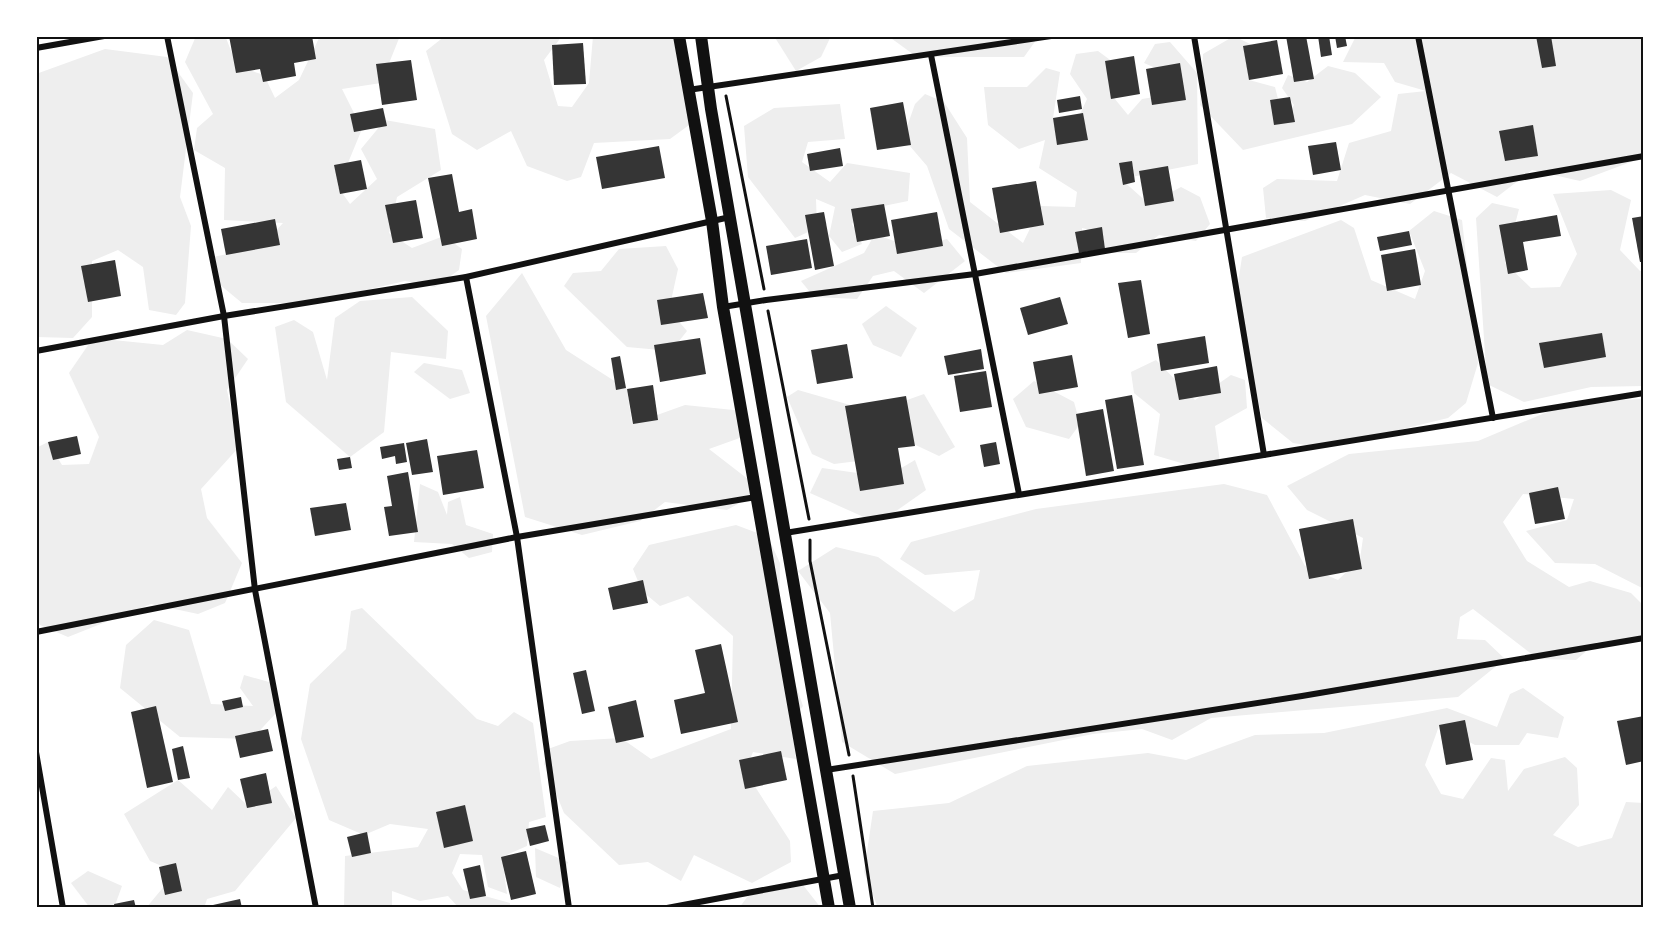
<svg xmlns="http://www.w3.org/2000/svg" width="1680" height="944" viewBox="0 0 1680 944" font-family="'Alegreya Sans',sans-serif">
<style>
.green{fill:#eee}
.building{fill:#353535}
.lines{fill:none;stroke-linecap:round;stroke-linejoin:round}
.path{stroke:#111;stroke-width:3}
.minor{stroke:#111;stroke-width:6}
.primary{stroke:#111;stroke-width:12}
.neatline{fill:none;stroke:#111;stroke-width:2}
</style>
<rect width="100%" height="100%" fill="#fff"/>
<g class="green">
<polygon points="196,36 226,38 237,66 264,75 275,98 299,80 320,36 400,36 381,83 342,89 362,129 338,187 350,204 377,179 361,149 385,120 435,129 441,170 397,197 389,233 412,248 444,236 462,249 459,270 435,287 405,281 310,303 242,303 213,279 213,257 261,247 283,223 224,220 225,168 194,150 197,128 213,114 185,62"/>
<polygon points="445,36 562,36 544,60 558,106 572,107 589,83 593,36 674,36 677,59 700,117 670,139 594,143 581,177 567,181 527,166 511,131 477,150 452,134 426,51"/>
<polygon points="774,36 831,36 821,57 796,71"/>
<polygon points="888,36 1039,36 1024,57 917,57"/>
<polygon points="1234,36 1254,46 1249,80 1275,87 1284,123 1294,105 1282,88 1288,75 1307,82 1328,66 1355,73 1381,97 1352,124 1243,150 1200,105 1203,54"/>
<polygon points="1356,36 1644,36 1644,157 1580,181 1532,170 1497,197 1451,173 1410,204 1365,195 1305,221 1266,218 1263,188 1277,179 1337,181 1349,143 1391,131 1398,94 1426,91 1395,82 1384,63 1343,62"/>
<polygon points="1170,42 1197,73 1198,164 1121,179 1149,204 1181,187 1200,197 1210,224 1196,241 1159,235 1136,253 1105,253 1103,233 1082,228 1081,263 1006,273 949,229 927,166 903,138 915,104 925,94 944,102 967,138 970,202 1023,243 1041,206 1075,207 1077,192 1039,168 1045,140 1019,149 988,125 984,87 1027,87 1046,68 1060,72 1053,118 1069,138 1087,99 1070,74 1076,54 1098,51 1117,65 1110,93 1128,115 1142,99 1184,92 1181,79 1144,63 1155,44"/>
<polygon points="105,49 167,57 193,93 180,197 191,226 185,303 176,315 149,310 143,267 118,250 92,261 92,317 73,338 36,337 36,74"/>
<polygon points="840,104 845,139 808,142 802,162 830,182 847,163 910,173 908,201 859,211 852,224 862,244 842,252 829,236 835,207 816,199 817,228 795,238 748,177 744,126 774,108"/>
<polygon points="1611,190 1631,200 1620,250 1640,271 1644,271 1644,386 1591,387 1524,402 1487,384 1476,218 1492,203 1519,209 1505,263 1531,288 1560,287 1577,254 1553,194"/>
<polygon points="1434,211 1462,220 1478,363 1466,403 1448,418 1325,448 1293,443 1262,418 1236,296 1242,257 1341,220 1354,228 1371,280 1415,299 1425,271 1409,231"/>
<polygon points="875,234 913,248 947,239 965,261 924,293 894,271 873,276 857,299 814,297 801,281 864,253"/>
<polygon points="666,246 678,269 669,310 687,331 671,351 627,347 564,286 573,273 601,271 619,249"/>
<polygon points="522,273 566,350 627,389 632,424 685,405 743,411 748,435 709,449 753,483 752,496 727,510 665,502 640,521 582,535 525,517 486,316"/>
<polygon points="412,297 448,331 446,359 391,352 384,432 350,457 286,402 275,327 294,320 313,332 327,380 335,318 360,301"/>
<polygon points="886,306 917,328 901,357 873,345 862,324"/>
<polygon points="187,330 227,339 248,359 227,390 239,447 201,489 207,518 242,563 225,603 198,614 151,604 68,637 40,625 36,617 36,448 48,442 62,465 89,464 99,437 69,373 93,338 163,345"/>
<polygon points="1156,360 1195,400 1231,375 1245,380 1247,408 1215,426 1220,462 1198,468 1154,455 1160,414 1134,393 1131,372"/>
<polygon points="424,363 462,370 470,393 450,399 414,372"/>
<polygon points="1034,381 1074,402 1080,424 1069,439 1026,427 1013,399"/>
<polygon points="798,390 857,407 874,459 834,464 812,454 787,397"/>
<polygon points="924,394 955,447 939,456 905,440 893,405"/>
<polygon points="1644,399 1644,589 1595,564 1555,563 1526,531 1567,520 1574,499 1523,494 1503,522 1527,561 1569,587 1590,581 1631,593 1644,606 1644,638 1597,642 1576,660 1538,659 1473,609 1460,617 1457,639 1485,640 1505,659 1458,697 1211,718 1172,740 1142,729 1093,734 895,774 842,742 830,613 798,571 836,547 878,557 954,612 974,599 980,570 925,575 900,559 911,542 1036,509 1224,484 1267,495 1305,566 1338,580 1360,559 1363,538 1307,510 1287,486 1349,454 1478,441 1571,402"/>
<polygon points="915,460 926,490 889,516 866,518 810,493 822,468 886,477"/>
<polygon points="420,484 438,492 447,515 448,502 460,497 466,525 493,534 492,552 469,558 452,544 414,542"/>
<polygon points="736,525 768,537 780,563 779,636 803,706 791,723 796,759 753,752 745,771 790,841 791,862 752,883 694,855 681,881 648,862 619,865 564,813 544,764 548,749 570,741 621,738 651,759 731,729 733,636 688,596 660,606 642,591 633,569 649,545"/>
<polygon points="362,608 477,719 498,726 514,712 533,723 546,817 529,822 527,846 502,857 507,894 488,887 482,855 460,854 452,873 463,890 510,903 510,908 459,908 448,896 420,901 392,891 392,908 344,908 345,856 418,847 428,829 390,824 364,835 329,820 301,739 310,684 346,649 351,611"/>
<polygon points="154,620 189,630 211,704 253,706 240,688 244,675 276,684 277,712 252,739 180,737 120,688 126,645"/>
<polygon points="1523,688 1564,717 1558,738 1527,733 1519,745 1475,745 1439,726 1425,765 1441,794 1463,799 1491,758 1505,760 1508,791 1524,769 1565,757 1577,768 1579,805 1553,835 1578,847 1612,838 1626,802 1644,803 1644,908 878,908 864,872 873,811 949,803 1027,766 1148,753 1186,760 1255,735 1324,733 1447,708 1497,727 1510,694"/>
<polygon points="178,780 212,810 228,787 248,806 276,786 296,818 235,891 207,899 204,908 146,908 176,872 150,861 124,814"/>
<polygon points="535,848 568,862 560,888 536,877"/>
<polygon points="88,871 122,886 114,908 90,908 71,883"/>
<polygon points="803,885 821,908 739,908 748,896"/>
</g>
<g class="building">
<polygon points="229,36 312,36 316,59 294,63 296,76 263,82 260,69 236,73"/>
<polygon points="1286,36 1306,36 1314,79 1294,82"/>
<polygon points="1318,36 1329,36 1332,55 1321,57"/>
<polygon points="1335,36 1345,36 1347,46 1337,48"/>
<polygon points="1536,36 1551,36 1556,66 1542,68"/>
<polygon points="1277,40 1283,74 1249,80 1243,46"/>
<polygon points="583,43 586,84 554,85 552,45"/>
<polygon points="1134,56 1140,94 1111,99 1105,61"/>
<polygon points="411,60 417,100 382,105 376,64"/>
<polygon points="1180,63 1186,100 1152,105 1146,69"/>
<polygon points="1080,96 1082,109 1059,113 1057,100"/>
<polygon points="1290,97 1295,122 1274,125 1270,100"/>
<polygon points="903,102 911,145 877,150 870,108"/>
<polygon points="383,108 387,126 354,132 350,114"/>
<polygon points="1083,113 1088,140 1057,145 1053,118"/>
<polygon points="1533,125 1538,156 1505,161 1499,131"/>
<polygon points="1336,142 1341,170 1313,175 1308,146"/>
<polygon points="659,146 665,178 602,189 596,157"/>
<polygon points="840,148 843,166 810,171 807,154"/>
<polygon points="361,160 367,189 340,194 334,165"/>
<polygon points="1132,161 1135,182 1123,185 1119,163"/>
<polygon points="1168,166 1174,201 1145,206 1139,171"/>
<polygon points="452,174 459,212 472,209 477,239 442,246 428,178"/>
<polygon points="1036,181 1044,225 1000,233 992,188"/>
<polygon points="416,200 423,238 393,243 385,205"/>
<polygon points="884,204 890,236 857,242 851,209"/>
<polygon points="824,212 834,266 815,270 805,215"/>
<polygon points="937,212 943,246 897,254 891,220"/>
<polygon points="1557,215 1561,236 1523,242 1528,270 1508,274 1499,225"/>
<polygon points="1644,216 1644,262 1640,262 1632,218"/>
<polygon points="275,219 280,245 226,255 221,229"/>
<polygon points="1102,227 1105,249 1079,253 1075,232"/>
<polygon points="1409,231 1412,245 1380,251 1377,237"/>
<polygon points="807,239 812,268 771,275 766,246"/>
<polygon points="1415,249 1421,285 1387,291 1381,255"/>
<polygon points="115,260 121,296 88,302 81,266"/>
<polygon points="1141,280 1150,334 1128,338 1118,283"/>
<polygon points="703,293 708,318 661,325 657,300"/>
<polygon points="1060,297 1068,324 1028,335 1020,308"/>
<polygon points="1602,333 1606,357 1544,368 1539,343"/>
<polygon points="1205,336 1209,363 1161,371 1157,344"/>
<polygon points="700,338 706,374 660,382 654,345"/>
<polygon points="847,344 853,378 817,384 811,350"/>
<polygon points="981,349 984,369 948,375 944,356"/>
<polygon points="1072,355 1078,387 1039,394 1033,362"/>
<polygon points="620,356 626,388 616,390 611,358"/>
<polygon points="1217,366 1221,393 1179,400 1174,374"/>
<polygon points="986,371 992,407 960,412 954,376"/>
<polygon points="653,385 658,420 633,424 627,389"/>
<polygon points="1132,395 1144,465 1117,469 1105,400"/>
<polygon points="906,396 915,446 898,448 904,484 860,491 845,406"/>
<polygon points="1103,409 1114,471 1086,476 1076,414"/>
<polygon points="77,436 81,454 53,460 48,442"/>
<polygon points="427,439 433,472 412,475 406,443"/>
<polygon points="996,442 1000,464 984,467 980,445"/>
<polygon points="404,443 407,462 396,464 395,456 382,459 380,447"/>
<polygon points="477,450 484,488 443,495 437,456"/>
<polygon points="350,457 352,468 339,470 337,459"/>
<polygon points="408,472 418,532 389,536 384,507 392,506 387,476"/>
<polygon points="1558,487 1565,519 1535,524 1529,493"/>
<polygon points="346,503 351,530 315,536 310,508"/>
<polygon points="1353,519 1362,569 1309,579 1299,529"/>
<polygon points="643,580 648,603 613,610 608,588"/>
<polygon points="721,644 738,722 681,734 674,700 705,693 695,650"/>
<polygon points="586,670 595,711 582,714 573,673"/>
<polygon points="241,697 243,707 225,711 222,701"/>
<polygon points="636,700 644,737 616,743 608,707"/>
<polygon points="156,706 173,782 147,788 131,712"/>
<polygon points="1644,716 1644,761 1626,765 1617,721"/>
<polygon points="1465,720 1473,760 1446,765 1439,725"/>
<polygon points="268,729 273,751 240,758 235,736"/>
<polygon points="183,746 190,778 178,780 172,749"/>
<polygon points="781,751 787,780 745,789 739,760"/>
<polygon points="266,773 272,803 247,808 240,779"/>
<polygon points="465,805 473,841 444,848 436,812"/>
<polygon points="545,825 549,841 530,846 526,829"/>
<polygon points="367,832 371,853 352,857 347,837"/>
<polygon points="526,851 536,894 511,900 501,857"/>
<polygon points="176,863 182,891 165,895 159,867"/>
<polygon points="480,865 486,896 470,899 463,869"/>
<polygon points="240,899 242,908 204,908 204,907"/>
<polygon points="134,900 136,908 115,908 114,904"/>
</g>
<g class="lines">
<g class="path">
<polyline points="726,96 764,289"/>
<polyline points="768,311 809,519"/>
<polyline points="810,540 810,561 849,755"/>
<polyline points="853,776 873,908"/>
</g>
<g class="minor">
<polyline points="167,36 224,316 255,590 316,908"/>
<polyline points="1194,36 1264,455"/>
<polyline points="1418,36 1493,418"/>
<polyline points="36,48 104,36"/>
<polyline points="931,55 1019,494"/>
<polyline points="688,90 1051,36"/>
<polyline points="466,277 517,537 569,908"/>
<polyline points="723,307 766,300 975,274 1644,156"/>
<polyline points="36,351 224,316 466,277 730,217"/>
<polyline points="785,533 1644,393"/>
<polyline points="36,632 517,537 756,497"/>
<polyline points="36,752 63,908"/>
<polyline points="826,770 1302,696 1644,638"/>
<polyline points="667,908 844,875"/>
</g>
<g class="primary">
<polyline points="679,36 712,221 723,307 829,908"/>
<polyline points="701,36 711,109 850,908"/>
</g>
</g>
<rect width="1680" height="944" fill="none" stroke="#ffffff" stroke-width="75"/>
<rect x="38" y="38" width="1604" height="868" class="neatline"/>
</svg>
